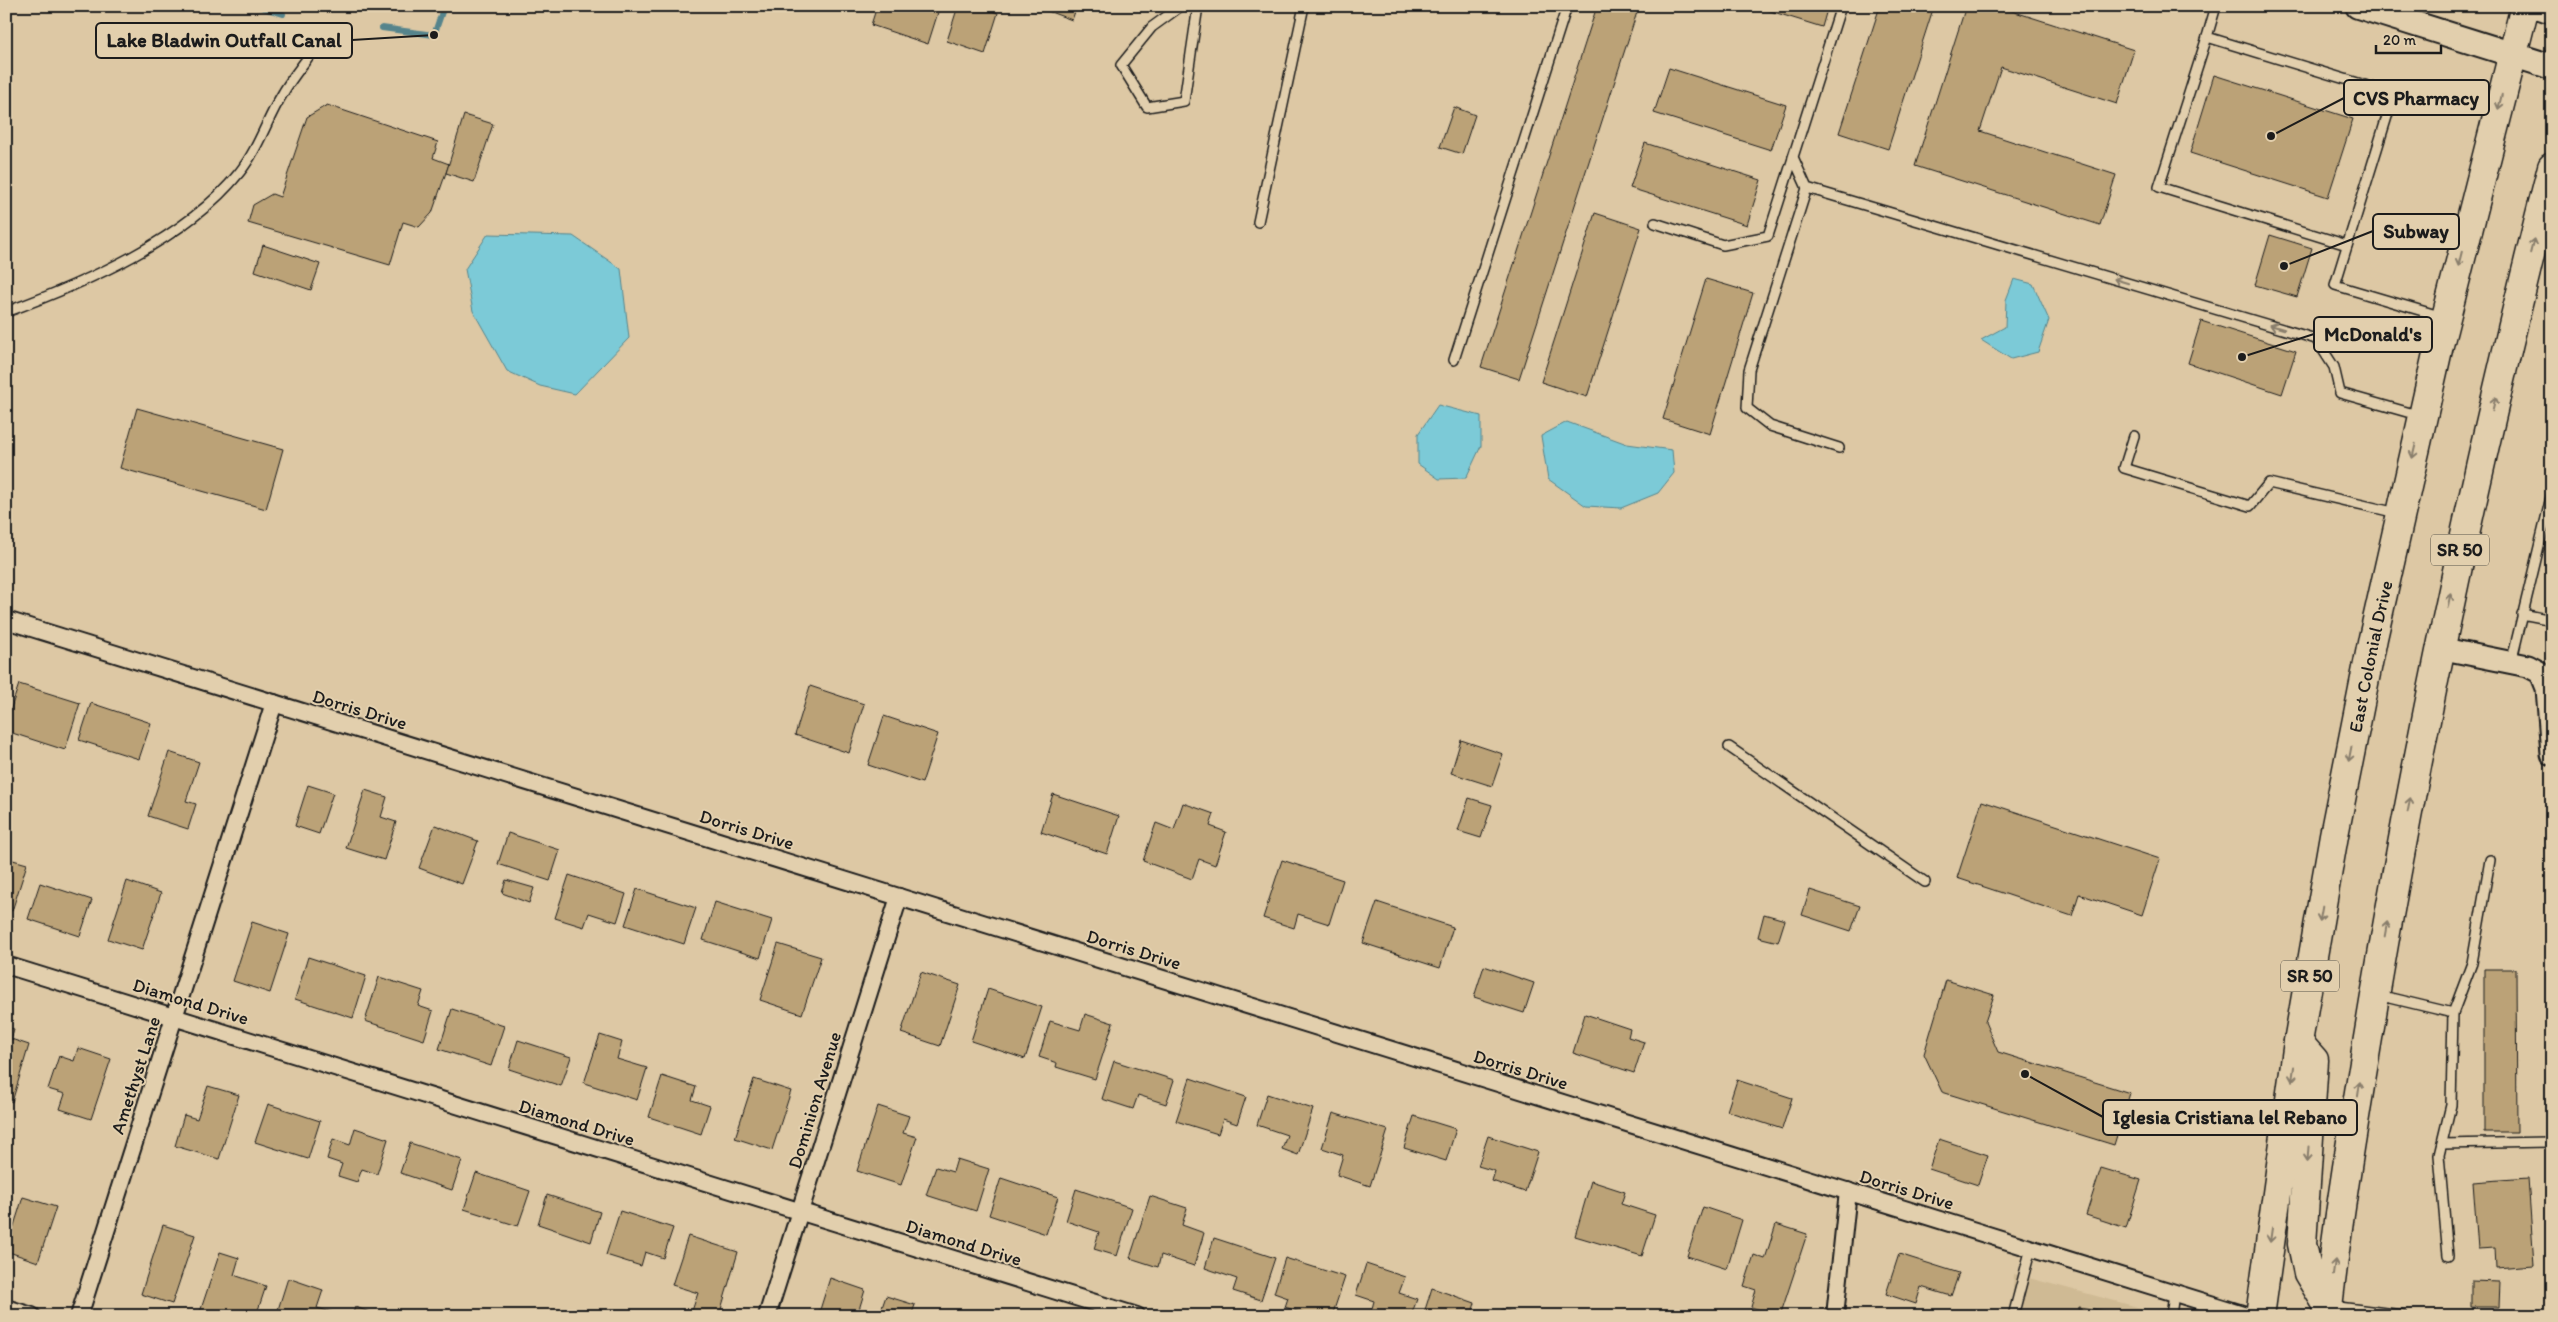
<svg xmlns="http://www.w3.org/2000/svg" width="2558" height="1322" viewBox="0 0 2558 1322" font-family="Itim,sans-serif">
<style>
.built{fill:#cfba94}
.water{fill:#7bcad7;stroke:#55848c}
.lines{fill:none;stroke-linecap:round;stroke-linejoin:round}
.stream{stroke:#55848c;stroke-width:6}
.building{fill:#bba277;stroke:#1c1c1c}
.service-casing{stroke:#1c1c1c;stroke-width:12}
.minor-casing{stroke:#1c1c1c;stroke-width:20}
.tertiary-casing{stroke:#1c1c1c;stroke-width:25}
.secondary-casing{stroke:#1c1c1c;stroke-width:28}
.trunk-casing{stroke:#1c1c1c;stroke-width:31}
.service{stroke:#e2cfad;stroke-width:9}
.minor{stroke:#e2cfad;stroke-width:16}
.tertiary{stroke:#e2cfad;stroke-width:21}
.secondary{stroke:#e2cfad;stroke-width:24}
.trunk{stroke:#e2cfad;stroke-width:28}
.oneway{stroke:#897e6c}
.labels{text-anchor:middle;stroke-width:4;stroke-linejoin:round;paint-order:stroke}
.shield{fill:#e2cfad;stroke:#575248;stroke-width:1}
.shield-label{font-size:18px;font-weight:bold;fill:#1c1c1c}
.street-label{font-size:19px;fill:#1c1c1c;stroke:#e2cfad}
.leader{fill:none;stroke:#1c1c1c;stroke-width:2}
.callout-dot{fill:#1c1c1c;stroke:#e2cfad;stroke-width:2}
.callout{fill:#e2cfad;stroke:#1c1c1c;stroke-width:2}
.callout-label{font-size:20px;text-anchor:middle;font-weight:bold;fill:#1c1c1c}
</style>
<rect width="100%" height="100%" fill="#ddc8a4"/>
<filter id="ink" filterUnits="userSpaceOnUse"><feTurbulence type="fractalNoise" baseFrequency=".02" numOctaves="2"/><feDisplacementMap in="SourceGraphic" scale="10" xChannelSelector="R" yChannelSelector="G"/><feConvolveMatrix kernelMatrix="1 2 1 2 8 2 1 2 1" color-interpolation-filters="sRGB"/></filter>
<g filter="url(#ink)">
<polygon class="built" points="2014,1274 2171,1316 2011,1316"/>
<g class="water">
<polygon points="488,234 573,236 621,269 629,338 575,394 540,386 507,371 473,311 465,269"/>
<polygon points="2014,279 2033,284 2049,320 2038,352 2011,359 1981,340 2005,327 2006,300"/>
<polygon points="1438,405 1481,416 1481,446 1466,478 1439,479 1418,464 1418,434"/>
<polygon points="1567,422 1627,444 1672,450 1674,473 1658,493 1621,508 1586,506 1548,479 1541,436"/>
</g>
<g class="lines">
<g class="stream">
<polyline points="257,6 283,14"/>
<polyline points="382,28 434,35 444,6"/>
</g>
</g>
<g class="building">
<polygon points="877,6 940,6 928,44 871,25"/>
<polygon points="958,6 978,6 998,13 985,54 947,41"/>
<polygon points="1034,6 1077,6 1072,20"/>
<polygon points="1597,6 1639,6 1519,379 1481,367"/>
<polygon points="1754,6 1828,6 1822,27"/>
<polygon points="1880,6 1934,6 1888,149 1839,133"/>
<polygon points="1966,6 1996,6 2134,50 2117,104 2001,67 1980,131 2116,175 2100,225 1915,166"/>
<polygon points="1669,68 1786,105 1771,150 1654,113"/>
<polygon points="2214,75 2353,119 2328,197 2190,153"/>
<polygon points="327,105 438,142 433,158 449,164 432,213 419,227 403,222 390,265 248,223 253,205 272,194 280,197 307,117"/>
<polygon points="1454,107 1475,115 1462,154 1440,147"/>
<polygon points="464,115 493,124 474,182 446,173"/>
<polygon points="1645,143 1761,180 1747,225 1630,188"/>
<polygon points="1595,213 1641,228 1587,397 1541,382"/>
<polygon points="2270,235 2312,248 2297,297 2255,285"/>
<polygon points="263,245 320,264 311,290 255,271"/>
<polygon points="1706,279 1753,293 1710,434 1663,419"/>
<polygon points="2201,321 2296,351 2282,394 2188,363"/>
<polygon points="137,408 283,449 266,509 120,468"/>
<polygon points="19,684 80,703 65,750 6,731 6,723"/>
<polygon points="810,686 864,704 849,753 795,735"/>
<polygon points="91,703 151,723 139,759 79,740"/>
<polygon points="884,716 938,734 922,783 868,765"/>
<polygon points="1461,740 1503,754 1492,786 1451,773"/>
<polygon points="169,752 199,762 186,801 196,804 188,829 148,816"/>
<polygon points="308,785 333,793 319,834 295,826"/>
<polygon points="365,790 387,797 381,817 396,822 384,860 346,848"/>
<polygon points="1053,794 1119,816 1107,854 1041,832"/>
<polygon points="1469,798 1492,805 1481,838 1458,831"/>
<polygon points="1982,801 2160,859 2142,915 2079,894 2072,916 1957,878"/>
<polygon points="1183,803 1214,814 1210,826 1226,832 1215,865 1199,859 1192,879 1143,861 1156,823 1174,830"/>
<polygon points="435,825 478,841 462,884 419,868"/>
<polygon points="508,833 560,850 550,881 498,864"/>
<polygon points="6,858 27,864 12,911 6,909"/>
<polygon points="1282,860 1343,880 1329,924 1298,914 1294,928 1263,918"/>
<polygon points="569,875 626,894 617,922 589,913 584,927 555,918"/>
<polygon points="506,880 534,888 529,903 502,893"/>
<polygon points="127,881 161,893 142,950 108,939"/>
<polygon points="40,883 92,900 80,936 28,919"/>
<polygon points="637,889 696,908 684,944 625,925"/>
<polygon points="1810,890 1860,906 1851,931 1802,915"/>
<polygon points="715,902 772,920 760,958 703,940"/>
<polygon points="1377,902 1453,927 1440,968 1363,943"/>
<polygon points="1764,914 1785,920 1778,942 1758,937"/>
<polygon points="252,922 289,934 270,993 233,981"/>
<polygon points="778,944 821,957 802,1014 760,1000"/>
<polygon points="308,957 366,976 353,1018 295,999"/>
<polygon points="1484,966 1534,983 1524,1013 1474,997"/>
<polygon points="2484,969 2516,969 2517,1132 2484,1132"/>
<polygon points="921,972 960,985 940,1046 901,1033"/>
<polygon points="379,977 423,991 418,1006 433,1011 424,1040 365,1021"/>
<polygon points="1946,980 1994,995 1985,1022 1998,1052 2130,1093 2114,1145 1942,1092 1924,1054"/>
<polygon points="988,989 1042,1007 1025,1059 971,1041"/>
<polygon points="452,1009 504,1026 491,1066 439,1049"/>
<polygon points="1085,1014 1113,1023 1095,1079 1056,1067 1057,1063 1039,1057 1050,1021 1080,1030"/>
<polygon points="1585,1014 1630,1029 1628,1037 1644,1042 1634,1073 1573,1053"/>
<polygon points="6,1027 14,1029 11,1039 29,1045 12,1102 6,1100"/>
<polygon points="600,1035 622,1042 617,1059 647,1068 637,1100 584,1083"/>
<polygon points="518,1040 571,1057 561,1086 509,1069"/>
<polygon points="78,1048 111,1059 91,1119 60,1109 65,1094 48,1089 59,1056 74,1061"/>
<polygon points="1114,1061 1174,1080 1166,1104 1138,1095 1133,1109 1102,1099"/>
<polygon points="662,1076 696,1087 692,1100 710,1106 701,1134 649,1117"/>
<polygon points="1190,1078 1246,1097 1237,1124 1223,1119 1218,1134 1176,1121"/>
<polygon points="754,1079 791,1091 772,1150 735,1138"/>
<polygon points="1737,1080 1792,1098 1782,1129 1727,1111"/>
<polygon points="208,1086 239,1095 219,1159 175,1146 184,1115 197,1119"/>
<polygon points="1267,1094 1313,1109 1298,1155 1282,1149 1287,1135 1257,1125"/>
<polygon points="268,1104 320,1121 308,1159 255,1142"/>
<polygon points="878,1106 909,1116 903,1133 917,1137 901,1185 857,1171"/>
<polygon points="1333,1113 1388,1130 1370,1186 1337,1175 1343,1155 1322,1148"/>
<polygon points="1414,1116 1456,1129 1446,1161 1404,1148"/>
<polygon points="355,1128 388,1139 377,1174 362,1169 357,1182 338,1176 342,1164 327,1159 333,1139 350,1145"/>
<polygon points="1488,1136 1538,1152 1525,1192 1492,1181 1495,1171 1478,1166"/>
<polygon points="1939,1139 1988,1155 1978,1185 1929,1169"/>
<polygon points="410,1143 462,1160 452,1190 400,1173"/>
<polygon points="957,1159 989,1169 976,1211 926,1195 936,1167 953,1172"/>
<polygon points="2101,1168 2141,1180 2126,1228 2086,1215"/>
<polygon points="476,1173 530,1191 518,1226 464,1209"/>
<polygon points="1001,1178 1058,1197 1046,1234 989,1215"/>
<polygon points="2528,1178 2534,1265 2496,1268 2495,1248 2478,1249 2473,1182"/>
<polygon points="1591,1181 1625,1192 1621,1204 1655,1215 1642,1256 1575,1236"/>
<polygon points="1076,1189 1132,1208 1117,1256 1094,1249 1099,1232 1066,1221"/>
<polygon points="547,1195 600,1212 591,1242 538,1224"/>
<polygon points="1150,1196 1187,1208 1182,1225 1204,1233 1194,1266 1161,1255 1158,1267 1130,1258"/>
<polygon points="23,1197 56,1207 38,1262 6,1251"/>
<polygon points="1703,1207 1742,1220 1727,1269 1687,1256"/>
<polygon points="620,1211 673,1228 663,1258 645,1252 641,1266 606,1255"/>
<polygon points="1776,1224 1807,1234 1780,1316 1751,1307 1756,1290 1744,1286 1754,1255 1765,1259"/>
<polygon points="163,1225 195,1235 172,1304 141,1294"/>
<polygon points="688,1236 738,1252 719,1316 691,1314 698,1293 672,1285"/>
<polygon points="1214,1238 1275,1258 1261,1300 1233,1291 1237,1279 1205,1268"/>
<polygon points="220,1252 239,1258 234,1275 266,1286 256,1316 213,1316 200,1312"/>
<polygon points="1899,1254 1959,1273 1951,1296 1921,1287 1916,1304 1886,1294"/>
<polygon points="1285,1258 1345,1277 1332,1316 1312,1316 1285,1307 1288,1298 1274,1293"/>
<polygon points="1366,1264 1405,1277 1399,1293 1417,1299 1411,1316 1370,1316 1374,1301 1356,1295"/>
<polygon points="288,1278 323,1290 317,1308 335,1313 334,1316 276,1316"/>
<polygon points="830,1278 865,1290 857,1316 818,1316"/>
<polygon points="2471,1281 2500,1282 2499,1307 2471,1307"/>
<polygon points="1432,1288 1475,1303 1472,1313 1480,1316 1423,1316"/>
<polygon points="886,1296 915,1305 911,1316 879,1316"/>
<polygon points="355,1307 381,1316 352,1316"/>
<polygon points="2079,1307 2139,1316 2078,1316"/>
<polygon points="1502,1309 1527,1316 1501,1316"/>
</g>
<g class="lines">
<g class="service-casing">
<g id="service">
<polyline points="1181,6 1152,27 1121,65 1147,107 1184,101 1198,6"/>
<polyline points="1841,6 1793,157 1807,188 2316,339 2334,367 2340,393 2421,416"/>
<polyline points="2216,6 2207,37 2394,94 2335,285 2443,317"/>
<polyline points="2207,37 2159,187 2347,245"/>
<polyline points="1807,188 1749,370 1747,408 1770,426 1839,448"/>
<polyline points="1258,222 1304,6"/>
<polyline points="1655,223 1723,245 1768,236 1793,158"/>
<path d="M6 312C85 283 185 240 239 173 258 150 267 119 283 93 291 79 302 66 311 53"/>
<polyline points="1454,360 1567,6"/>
<polyline points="2134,436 2124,468 2250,506 2269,483 2397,513"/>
<polyline points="2522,614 2552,620"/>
<polyline points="2511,663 2552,493"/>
<polyline points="1729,747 1925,882"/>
<polyline points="2378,995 2453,1013 2451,1105 2439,1155 2448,1256"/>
<polyline points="2453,1013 2472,963 2490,860"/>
<polyline points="2442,1144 2552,1142"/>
<polyline points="2331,1306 2402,1315"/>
<polyline points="2013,1316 2031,1248"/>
<polyline points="2171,1316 2174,1293"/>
</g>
</g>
<g class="minor-casing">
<g id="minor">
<polyline points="6,620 2249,1316"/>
<polyline points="6,965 1137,1316"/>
<polyline points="6,1308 32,1316"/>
<polyline points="79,1316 274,703"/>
<polyline points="767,1316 899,897"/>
<polyline points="1835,1316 1848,1191"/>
</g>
</g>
<g class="tertiary-casing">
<polyline id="tertiary" points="2439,648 2528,666 2541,673 2547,688 2552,754"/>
</g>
<g class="secondary-casing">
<g id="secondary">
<polyline points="2358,6 2552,67"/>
<polyline points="2537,6 2552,11"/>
</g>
</g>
<g class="trunk-casing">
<g id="trunk">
<polyline points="2298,1042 2314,1060 2302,1244 2308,1273 2328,1306"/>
<path id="s1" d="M2260 1316 2298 1042 2334 835 2373 638 2439 345 2525 6"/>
<path d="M2327 1316C2339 1207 2358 1098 2376 990 2423 713 2483 439 2552 167"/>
</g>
</g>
<use href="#service" class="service"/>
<use href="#minor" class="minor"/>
<use href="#tertiary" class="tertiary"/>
<use href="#secondary" class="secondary"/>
<use href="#trunk" class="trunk"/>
</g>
<defs><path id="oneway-shaft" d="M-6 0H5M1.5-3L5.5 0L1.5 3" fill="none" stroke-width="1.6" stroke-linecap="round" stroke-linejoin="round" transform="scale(1.25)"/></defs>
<g class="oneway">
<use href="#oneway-shaft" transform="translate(2500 102) rotate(104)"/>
<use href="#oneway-shaft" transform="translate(2532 246) rotate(-76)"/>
<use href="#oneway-shaft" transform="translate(2460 259) rotate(104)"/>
<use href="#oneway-shaft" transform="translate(2121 281) rotate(-163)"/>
<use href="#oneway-shaft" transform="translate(2277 327) rotate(-163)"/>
<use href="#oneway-shaft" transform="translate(2494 404) rotate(-77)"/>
<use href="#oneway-shaft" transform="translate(2414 451) rotate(103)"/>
<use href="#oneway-shaft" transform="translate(2449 601) rotate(-78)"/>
<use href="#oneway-shaft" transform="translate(2350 754) rotate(101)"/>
<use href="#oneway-shaft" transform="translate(2409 805) rotate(-79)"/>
<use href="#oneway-shaft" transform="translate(2321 914) rotate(100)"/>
<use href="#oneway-shaft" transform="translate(2386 929) rotate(-80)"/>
<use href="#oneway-shaft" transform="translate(2293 1074) rotate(98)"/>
<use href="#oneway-shaft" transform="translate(2359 1089) rotate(-82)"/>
<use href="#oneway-shaft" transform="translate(2308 1154) rotate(94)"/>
<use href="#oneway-shaft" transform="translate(2271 1235) rotate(98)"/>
<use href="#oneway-shaft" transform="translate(2334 1267) rotate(-82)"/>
</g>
</g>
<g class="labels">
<g class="shield">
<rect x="2431" y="534.5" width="58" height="31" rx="4"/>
<rect x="2281" y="960.5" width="58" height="31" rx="4"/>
</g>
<g class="shield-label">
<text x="2460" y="556">SR 50</text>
<text x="2310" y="982">SR 50</text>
</g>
<g class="street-label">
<text dy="7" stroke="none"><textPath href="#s1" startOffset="669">East Colonial Drive</textPath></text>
<text transform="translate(360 709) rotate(17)" y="7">Dorris Drive</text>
<text transform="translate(747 829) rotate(17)" y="7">Dorris Drive</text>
<text transform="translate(1134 949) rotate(17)" y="7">Dorris Drive</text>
<text transform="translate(191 1001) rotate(17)" y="7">Diamond Drive</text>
<text transform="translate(1521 1069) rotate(17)" y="7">Dorris Drive</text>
<text transform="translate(135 1075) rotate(-72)" y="7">Amethyst Lane</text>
<text transform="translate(814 1100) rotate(-73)" y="7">Dominion Avenue</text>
<text transform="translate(577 1122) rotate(17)" y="7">Diamond Drive</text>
<text transform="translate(1907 1189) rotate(17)" y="7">Dorris Drive</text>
<text transform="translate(964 1242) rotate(17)" y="7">Diamond Drive</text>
</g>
</g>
<path class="leader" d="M434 35L352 40M2271 136L2344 98M2284 266L2373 231M2242 357L2314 334M2025 1074L2103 1117"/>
<g class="callout-dot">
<circle cx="434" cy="35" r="5"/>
<circle cx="2271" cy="136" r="5"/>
<circle cx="2284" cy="266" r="5"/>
<circle cx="2242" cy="357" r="5"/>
<circle cx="2025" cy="1074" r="5"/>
</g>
<g class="callout">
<rect x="96" y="23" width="256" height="35" rx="5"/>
<rect x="2344" y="80" width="145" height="35" rx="5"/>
<rect x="2373" y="214" width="86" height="35" rx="5"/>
<rect x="2314" y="317" width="118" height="35" rx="5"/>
<rect x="2103" y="1100" width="254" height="35" rx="5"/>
</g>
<g class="callout-label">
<text x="224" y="47">Lake Bladwin Outfall Canal</text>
<text x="2416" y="105">CVS Pharmacy</text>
<text x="2416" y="238">Subway</text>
<text x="2373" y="341">McDonald's</text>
<text x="2230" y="1124">Iglesia Cristiana lel Rebano</text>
</g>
<rect width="2558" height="1322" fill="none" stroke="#e2cfad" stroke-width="25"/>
<rect x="12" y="12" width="2533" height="1297" fill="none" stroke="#1c1c1c" stroke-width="2" filter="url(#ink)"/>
<path d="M2376 45v8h65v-8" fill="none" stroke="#1c1c1c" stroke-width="2.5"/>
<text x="2383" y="45" font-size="15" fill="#1c1c1c" stroke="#e2cfad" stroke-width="4" paint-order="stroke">20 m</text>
</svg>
